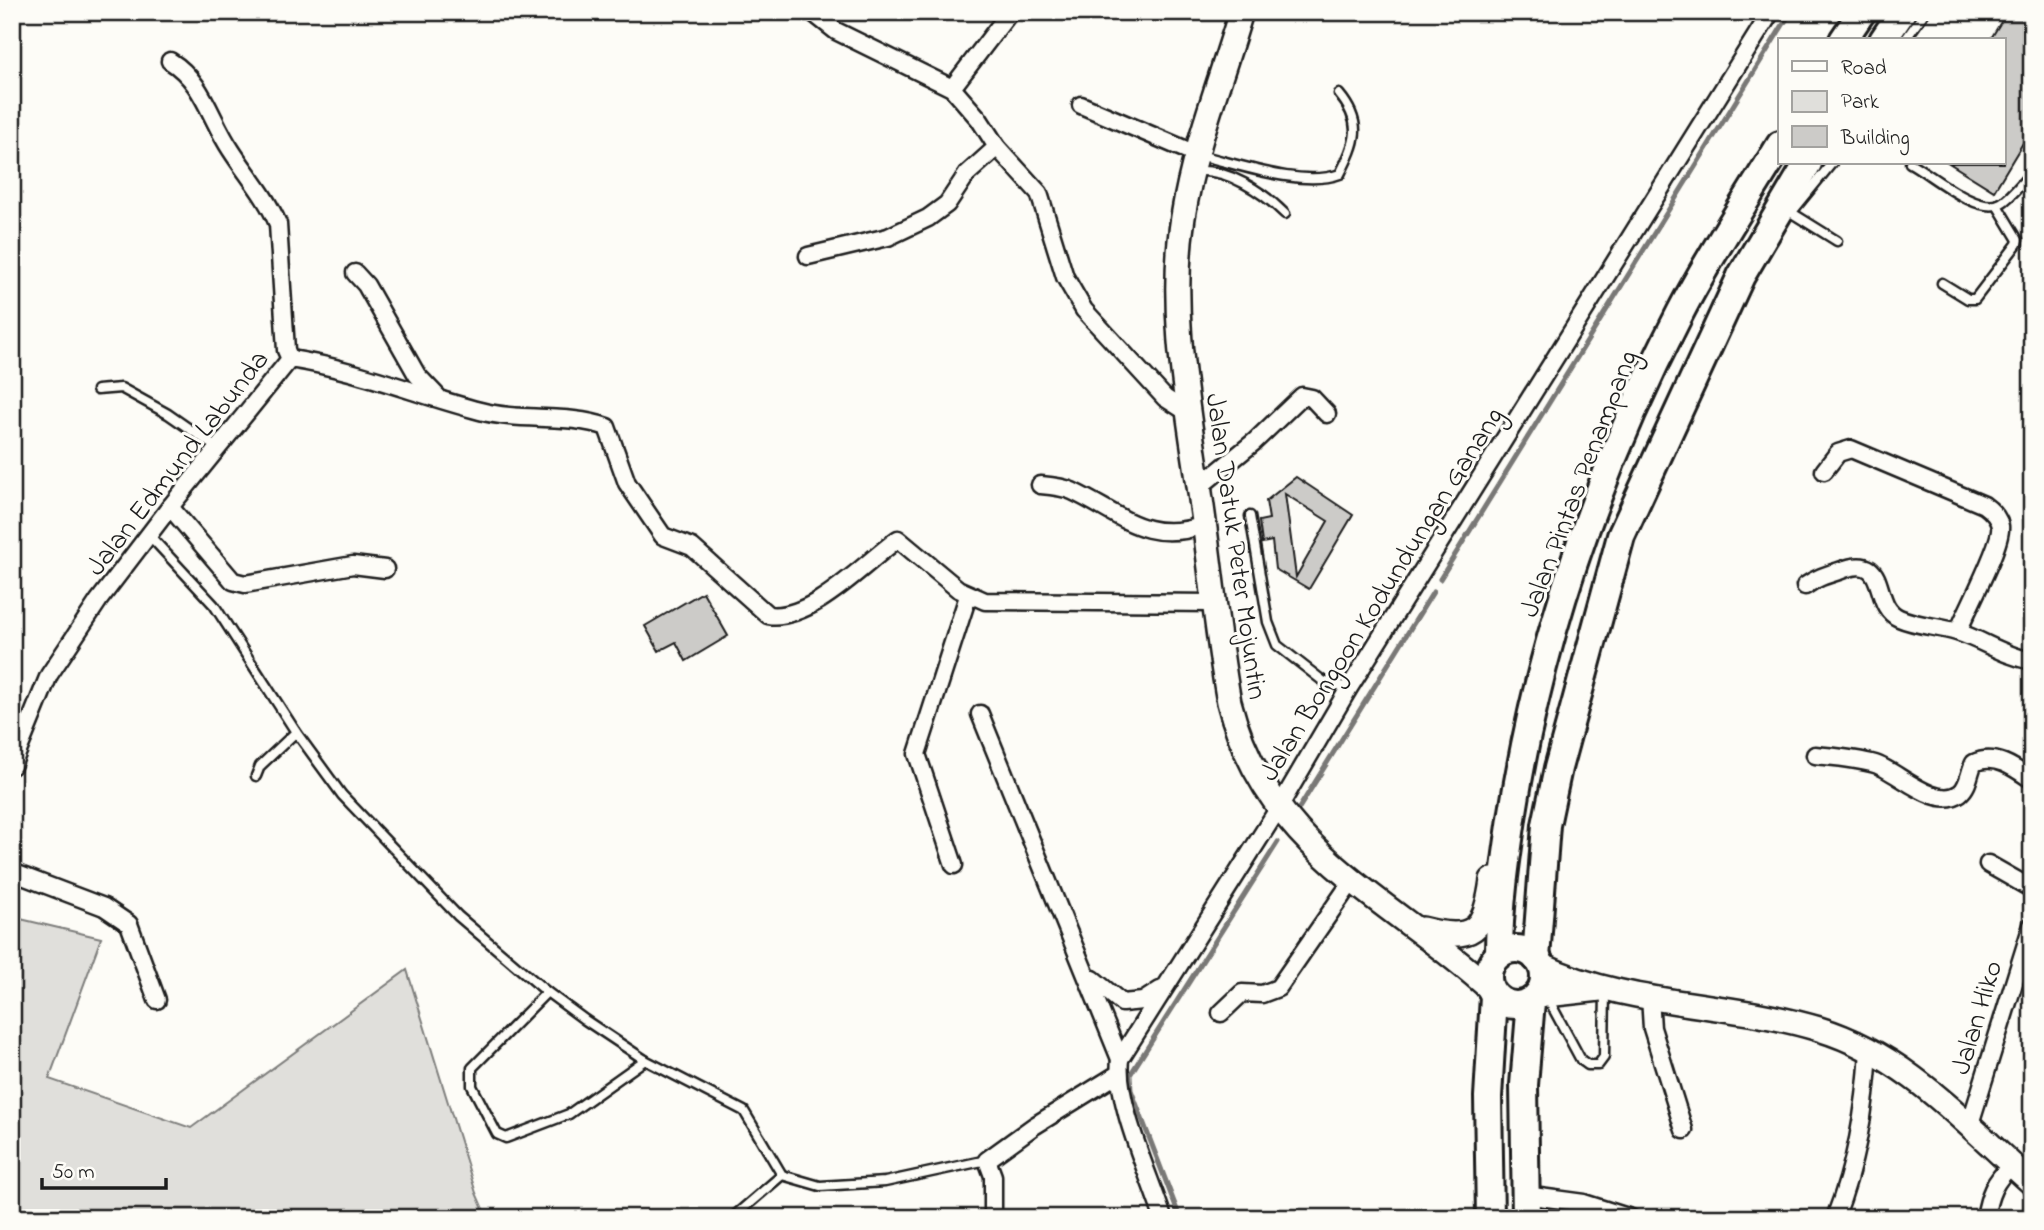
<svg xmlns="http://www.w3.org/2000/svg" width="2044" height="1230" viewBox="0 0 2044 1230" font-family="'Indie Flower',sans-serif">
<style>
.green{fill:#e0dfdb;stroke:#7e7e7c;stroke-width:2}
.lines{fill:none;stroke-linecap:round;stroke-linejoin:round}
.stream{stroke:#797876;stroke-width:5}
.building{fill:#cccbc8;stroke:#1c1c1c;stroke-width:2;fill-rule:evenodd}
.lane-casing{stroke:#1c1c1c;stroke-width:13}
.street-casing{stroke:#1c1c1c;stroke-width:21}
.secondary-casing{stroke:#1c1c1c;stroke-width:28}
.primary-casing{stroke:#1c1c1c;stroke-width:32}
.lane{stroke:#fdfcf7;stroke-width:8}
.street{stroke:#fdfcf7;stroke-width:16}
.secondary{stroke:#fdfcf7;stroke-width:23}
.primary{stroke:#fdfcf7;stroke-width:26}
.labels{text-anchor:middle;stroke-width:6;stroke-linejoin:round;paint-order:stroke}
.street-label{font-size:28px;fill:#1c1c1c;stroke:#fdfcf7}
</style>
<rect width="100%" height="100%" fill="#fdfcf7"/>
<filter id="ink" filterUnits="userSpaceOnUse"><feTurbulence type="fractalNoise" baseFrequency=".0143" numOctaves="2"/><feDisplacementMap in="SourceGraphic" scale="14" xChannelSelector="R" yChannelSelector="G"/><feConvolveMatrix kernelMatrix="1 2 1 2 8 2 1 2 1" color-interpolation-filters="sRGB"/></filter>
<g filter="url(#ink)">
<polygon class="green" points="12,917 101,938 49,1079 191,1128 407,970 476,1193 487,1218 12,1218"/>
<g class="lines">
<g class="stream">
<polyline points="1440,579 1791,12"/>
<polyline points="1296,813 1433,592"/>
<polyline points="1180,1218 1131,1090 1130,1075 1278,842"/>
</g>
</g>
<g class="building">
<polygon points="2007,12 2032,12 2032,128 1994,191 1949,163 2004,163 2004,40 1990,40"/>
<path d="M1296 477 1353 515 1309 589 1275 569 1272 541 1262 543 1259 521 1269 519 1266 501ZM1285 494 1328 521 1296 577Z"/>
<polygon points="703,592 728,636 686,661 676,642 659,651 645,626"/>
</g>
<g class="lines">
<g class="lane-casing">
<g id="lane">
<polyline points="1905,40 1925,12"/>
<path d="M1199 155C1238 164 1302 188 1340 174 1356 142 1364 124 1339 94"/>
<path d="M1910 163C1931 174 1978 216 2001 203 2012 197 2022 182 2032 172"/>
<path d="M1195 171C1228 169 1262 191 1285 214"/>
<polyline points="1792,212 1832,163"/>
<polyline points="1792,213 1837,241"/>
<polyline points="1942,283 1968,299 1975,299 2017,244 2018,240 1997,205"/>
<polyline points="97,390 121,388 168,414 217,448"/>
<polyline points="1250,516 1268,622 1277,645 1323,681 1349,688"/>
<polyline points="149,535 214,605 296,732 342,795 458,916 547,992 585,1020 645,1060 744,1111 782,1175 820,1186 885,1182 987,1160"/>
<polyline points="256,776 260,766 296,732"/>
<polyline points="547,992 472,1068 472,1086 497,1134 506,1138 569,1114 645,1060"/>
<polyline points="1547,997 1581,1060 1588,1065 1598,1065 1604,1057 1605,989"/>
<polyline points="732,1218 782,1175"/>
</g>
</g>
<g class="street-casing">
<g id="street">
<polyline points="812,12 836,31 952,88 979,119 997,147 1039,193 1065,277 1084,310 1165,398 1187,412"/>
<path d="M170 61C203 81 210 119 231 150 247 175 266 196 278 224L286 350 290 359"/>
<polyline points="952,88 1010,12"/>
<polyline points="1081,105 1196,154"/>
<polyline points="808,256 888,237 928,218 947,204 967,174 997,147"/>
<polyline points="355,273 366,285 417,375 438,397"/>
<path d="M290 359C356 369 415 394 480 411 521 422 567 413 607 427L627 483 663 536 692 547 768 615C812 621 863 564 898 539L958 589 985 601 1214 603"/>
<path d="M1824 471 1838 453 1851 449 1984 505C1991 510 1998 516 2000 526 2003 543 1966 611 1958 632"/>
<path d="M1040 485C1051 486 1063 487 1072 491 1121 514 1146 545 1204 525"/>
<polyline points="1199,487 1254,442 1302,396 1312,398 1327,414"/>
<polyline points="170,507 233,581 245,584 353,565 385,569"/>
<path d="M1805 586C1816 578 1826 575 1839 571 1892 550 1869 605 1899 618 1917 626 1938 626 1957 632 1983 640 2004 656 2032 661"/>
<polyline points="980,714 1120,1059"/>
<path d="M1815 755C1835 757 1855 758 1875 764 1896 770 1936 811 1960 793 1969 786 1969 772 1974 763 1995 753 2015 768 2032 780"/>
<polyline points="12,766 49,675 99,600 170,507 290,359"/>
<polyline points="1988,864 2032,889"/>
<polyline points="954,865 917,754 968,596"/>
<polyline points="12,872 104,907 129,924 157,1000"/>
<polyline points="1093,979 1122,1003 1143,1001 1160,990"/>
<polyline points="1650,997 1652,1028 1684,1130"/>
<polyline points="1221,1013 1242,993 1262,994 1278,988 1352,881"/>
<polyline points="1970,1124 2032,925"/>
<polyline points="1525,1195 1584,1203 1631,1218"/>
<polyline points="993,1218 993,1176 987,1160 1034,1126 1118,1074"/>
<path d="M1163 1218C1149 1174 1115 1102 1120 1059L1278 809 1349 688 1771 12"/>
<path d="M1835 1218C1856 1164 1866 1108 1869 1050"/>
<path d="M1985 1218C1989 1195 1994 1181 2012 1165"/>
</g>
</g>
<g class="secondary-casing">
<g id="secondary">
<path d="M1241 12C1221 80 1194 146 1183 217 1169 306 1186 398 1199 486 1210 558 1216 631 1229 702 1266 849 1387 896 1489 988"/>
<path d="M1422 929C1473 942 1485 932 1492 880"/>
<path d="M1541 965C1627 1007 1728 1001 1819 1029 1908 1056 1965 1124 2032 1183"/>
<polyline points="1537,996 1600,989"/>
</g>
</g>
<g class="primary-casing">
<g id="primary">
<polyline points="1843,40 1862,12"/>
<polyline points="1883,40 1902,12"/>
<circle cx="1516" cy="977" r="28"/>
<path d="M1499 954C1499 906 1506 859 1513 812 1540 638 1599 470 1680 313 1709 256 1746 201 1780 145"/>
<polyline points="1536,958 1546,825 1558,768 1621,536 1741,276 1808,163"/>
<polyline points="1490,1218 1488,1097 1494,996"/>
<polyline points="1526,1218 1524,1085 1531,1001"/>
</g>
</g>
<use href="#lane" class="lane"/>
<use href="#street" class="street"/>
<use href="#secondary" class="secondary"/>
<use href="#primary" class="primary"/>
</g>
</g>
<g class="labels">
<g class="street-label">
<text transform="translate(176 462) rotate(-52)" y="10">Jalan Edmund Labunda</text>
<text transform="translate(1577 483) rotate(-69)" y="10">Jalan Pintas Penampang</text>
<text transform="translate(1238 546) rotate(82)" y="10">Jalan Datuk Peter Mojuntin</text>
<text transform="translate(1380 593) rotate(-58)" y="10">Jalan Bongoon Kodundungan Ganang</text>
<text transform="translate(1975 1017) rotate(-73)" y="10">Jalan Hiko</text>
</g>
</g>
<rect width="2044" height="1230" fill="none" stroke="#fdfcf7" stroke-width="42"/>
<rect x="21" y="21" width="2002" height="1188" fill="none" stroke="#1c1c1c" stroke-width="2.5" filter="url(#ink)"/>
<rect x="1778" y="38" width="228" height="126" fill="#fdfcf7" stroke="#a3a29f" stroke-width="2"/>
<rect x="1792" y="61" width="35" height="10" fill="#fdfcf7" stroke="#a3a29f" stroke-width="2"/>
<text x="1841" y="74" font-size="21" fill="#1c1c1c">Road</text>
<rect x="1792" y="91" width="35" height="21" fill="#e0dfdb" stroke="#a3a29f" stroke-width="2"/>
<text x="1841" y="108" font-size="21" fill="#1c1c1c">Park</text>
<rect x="1792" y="126" width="35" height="21" fill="#cccbc8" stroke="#a3a29f" stroke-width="2"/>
<text x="1841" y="144" font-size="21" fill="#1c1c1c">Building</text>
<path d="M42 1178v10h124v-10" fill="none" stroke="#1c1c1c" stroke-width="3.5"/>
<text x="52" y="1178" font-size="21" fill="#1c1c1c" stroke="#fdfcf7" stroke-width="5" paint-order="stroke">50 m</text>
</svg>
